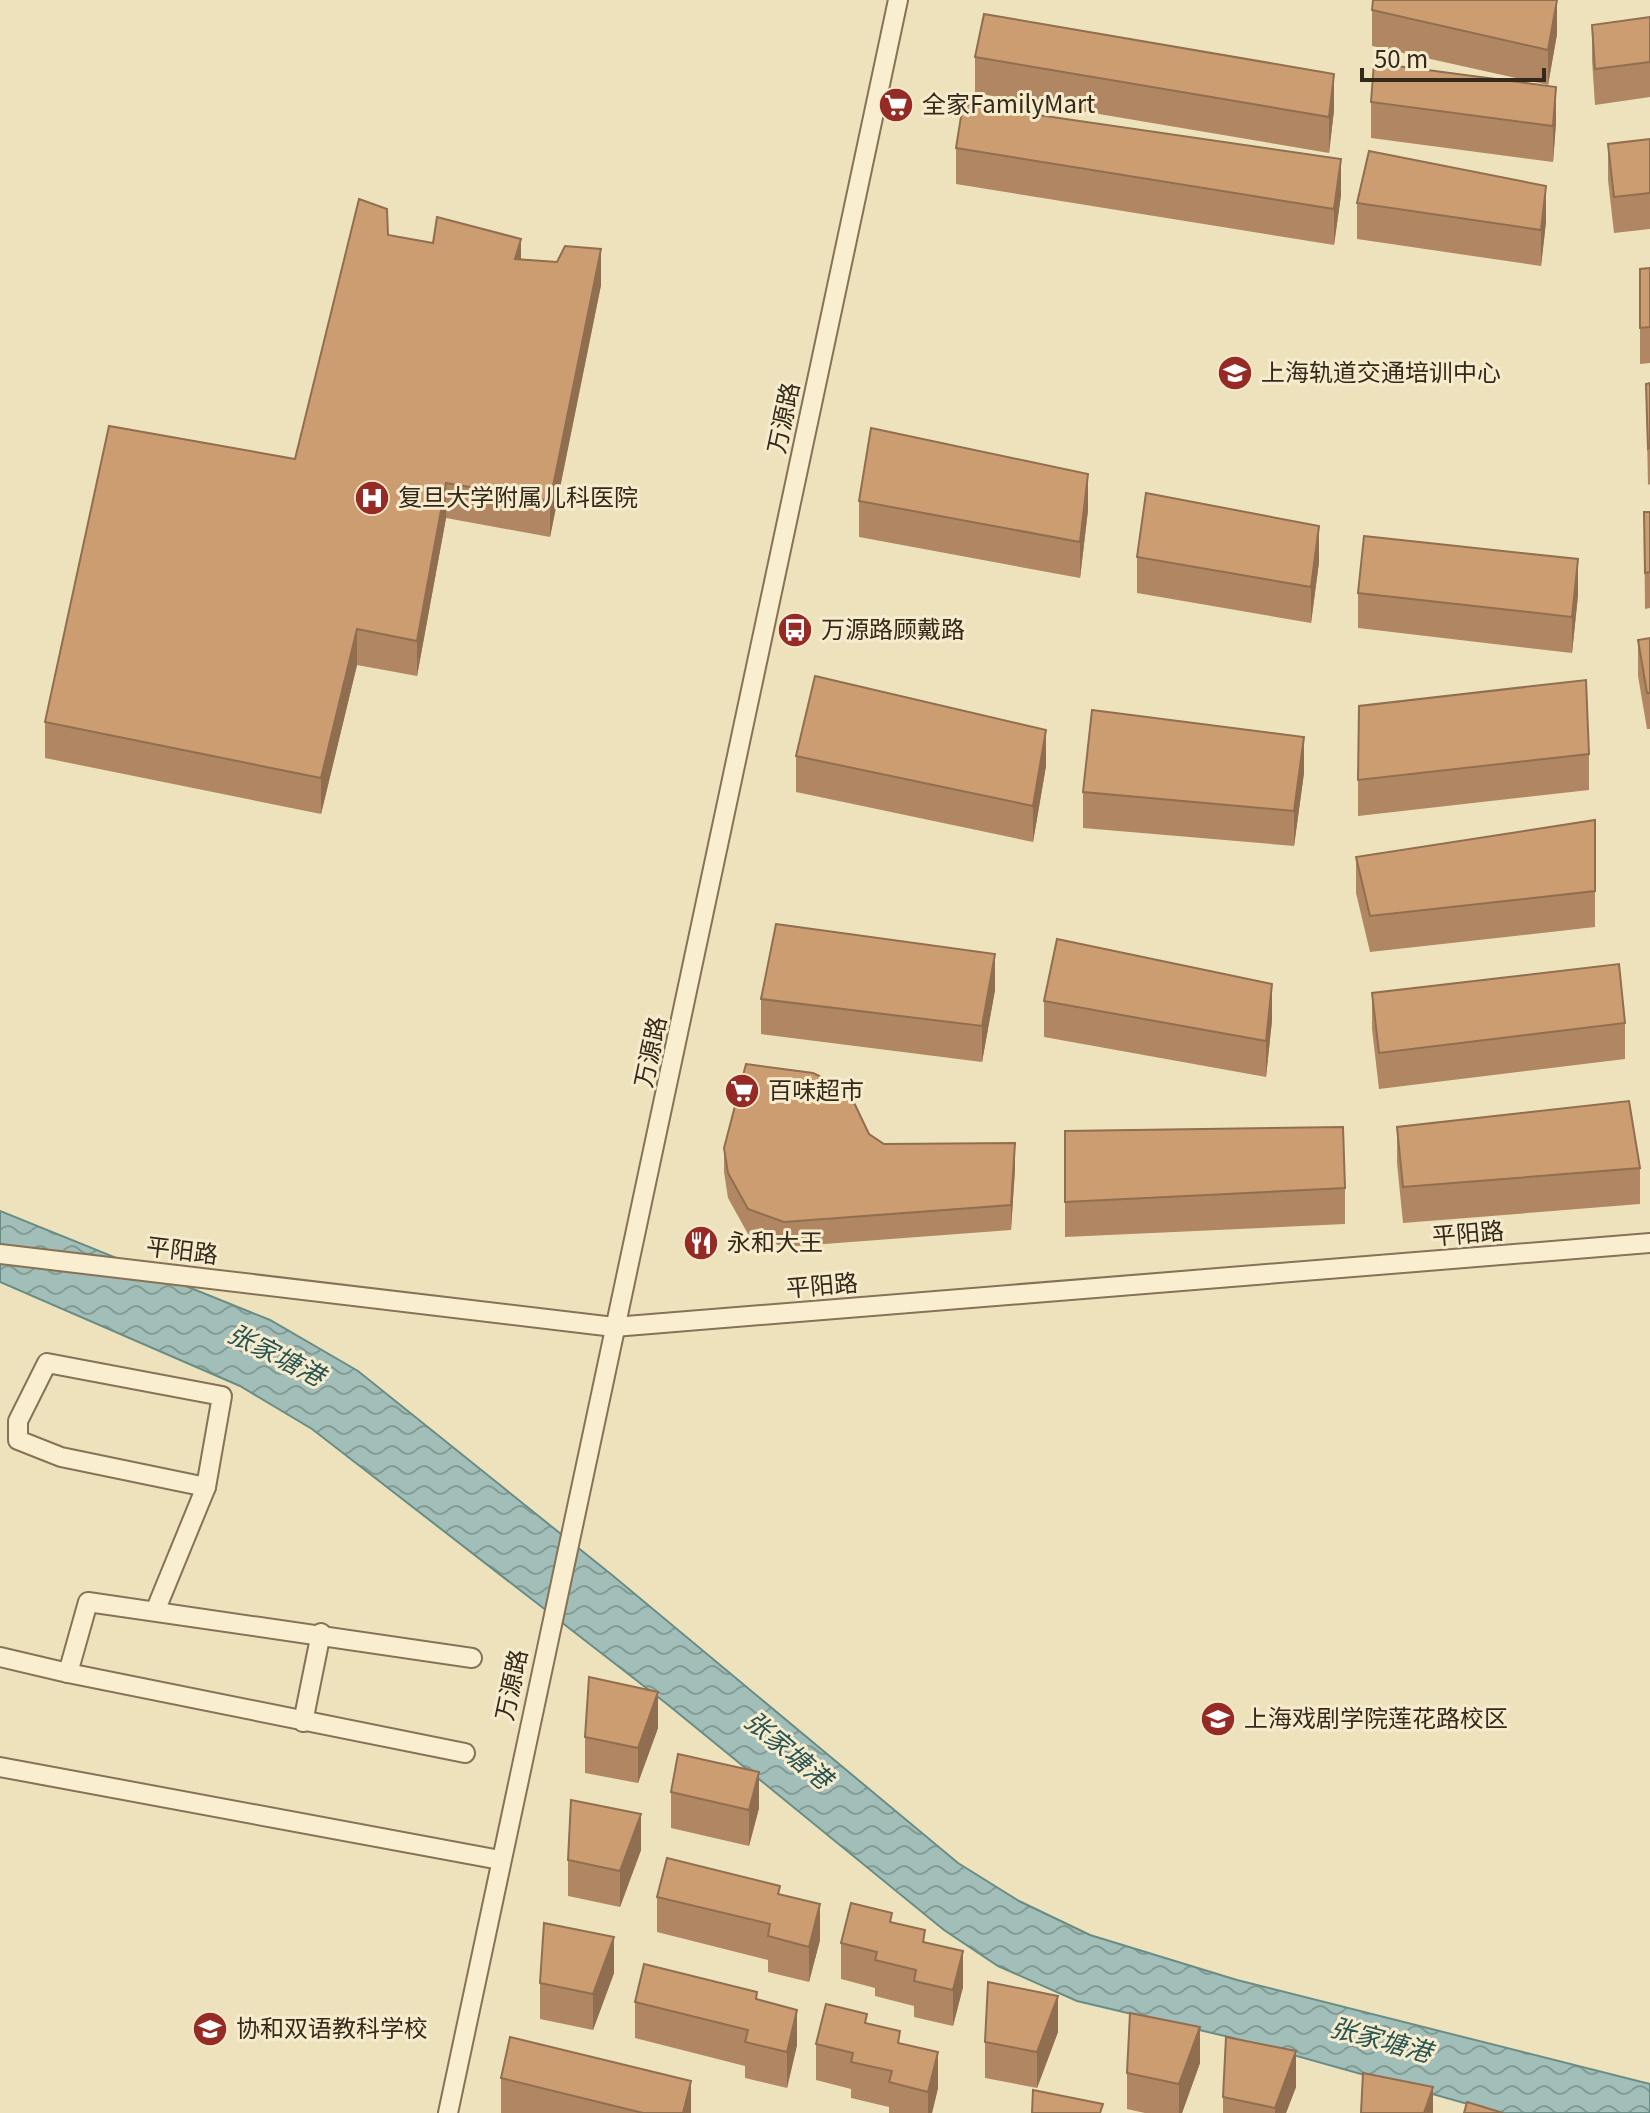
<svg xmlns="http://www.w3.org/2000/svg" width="1650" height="2113" viewBox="0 0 1650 2113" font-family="Georgia,'Noto Sans SC',serif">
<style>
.water{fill:url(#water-waves);stroke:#688d86;stroke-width:2}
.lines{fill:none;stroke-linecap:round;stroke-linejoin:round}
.street-casing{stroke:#867256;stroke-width:22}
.street{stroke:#f9efd0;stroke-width:18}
.wall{fill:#b08762}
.shaded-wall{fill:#906e50}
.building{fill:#cd9d72;stroke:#906e50;stroke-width:2}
.labels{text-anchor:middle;stroke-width:6;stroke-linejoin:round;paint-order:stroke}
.poi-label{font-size:24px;fill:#35291b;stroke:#f6eccd;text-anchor:start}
.street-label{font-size:24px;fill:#35291b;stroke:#f6eccd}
.water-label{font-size:26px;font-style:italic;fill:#2a5555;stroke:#f6eccd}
</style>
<defs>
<pattern id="water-waves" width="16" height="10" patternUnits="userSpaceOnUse" patternTransform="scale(2)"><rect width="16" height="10" fill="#a1bfb8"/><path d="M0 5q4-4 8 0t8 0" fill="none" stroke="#849b95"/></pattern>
</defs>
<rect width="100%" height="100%" fill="#eee2bd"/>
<polygon class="water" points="0,1211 270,1320 358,1371 612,1575 958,1863 1019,1901 1090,1935 1237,1980 1650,2084 1650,2113 1500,2113 1229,2037 1077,2001 998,1966 944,1930 667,1704 312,1429 240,1386 0,1282"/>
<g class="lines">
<g class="street-casing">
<g id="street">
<polyline points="0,1254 614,1327 1650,1243"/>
<polygon points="47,1363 222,1396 206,1487 61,1457 18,1440 18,1421"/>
<polyline points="156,1609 206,1487"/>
<polyline points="0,1657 68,1673 88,1602 472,1658"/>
<polyline points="68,1673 465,1753"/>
<polyline points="303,1722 321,1633"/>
<polyline points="0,1767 500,1860"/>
<polyline points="448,2113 898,0"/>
</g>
</g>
<use href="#street" class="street"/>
</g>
<g class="wall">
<polygon points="1372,10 1557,34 1548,85 1372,46"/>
<polygon points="1650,17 1650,97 1595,105 1592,60 1592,25"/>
<polygon points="975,57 1334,110 1329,153 975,93"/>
<polygon points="1371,102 1556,123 1553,162 1371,138"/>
<polygon points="1650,139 1650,229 1614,233 1608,180 1608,144"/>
<polygon points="956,148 1341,195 1334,245 956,184"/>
<polygon points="1357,203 1546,222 1541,266 1357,239"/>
<polygon points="388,235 521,260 601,285 550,537 446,518 417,676 357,665 321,814 45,758 45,722 295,459"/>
<polygon points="1650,268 1650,363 1640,364 1640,328"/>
<polygon points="1650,383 1650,484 1648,485 1646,384"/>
<polygon points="859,501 1088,510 1080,578 859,537"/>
<polygon points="1644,512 1650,512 1650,608 1645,609"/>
<polygon points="1137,557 1319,562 1311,623 1137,593"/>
<polygon points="1358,593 1578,595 1572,653 1358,628"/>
<polygon points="1650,638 1650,729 1647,729 1638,676 1638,640"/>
<polygon points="1589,754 1589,790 1358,816 1358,780"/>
<polygon points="796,756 1046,766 1033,842 796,792"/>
<polygon points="1304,773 1294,846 1083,828 1083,792"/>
<polygon points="1595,820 1595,927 1370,952 1356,893 1356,857"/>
<polygon points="995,990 982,1062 761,1034 761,999"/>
<polygon points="1372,993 1625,1023 1625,1059 1379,1089 1372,1029"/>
<polygon points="1044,1001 1272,1020 1266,1077 1044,1037"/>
<polygon points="1397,1127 1640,1168 1640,1204 1403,1223 1397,1163"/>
<polygon points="1065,1131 1345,1188 1345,1224 1065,1237"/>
<polygon points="869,1134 884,1144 1015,1168 1011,1230 784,1247 748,1234 728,1198 724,1172 724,1148"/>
<polygon points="658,1728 638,1783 585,1773 585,1737"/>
<polygon points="671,1792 759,1808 749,1846 671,1828"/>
<polygon points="641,1850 620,1907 568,1896 568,1860"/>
<polygon points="780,1894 820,1940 809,1982 768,1972 768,1960 657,1932 657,1897"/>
<polygon points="892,1922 925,1942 963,1987 953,2026 914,2017 914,2006 875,1996 875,1988 841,1979 841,1943"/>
<polygon points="614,1973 593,2030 540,2019 540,1983"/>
<polygon points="757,2000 797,2045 787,2088 745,2078 745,2066 635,2038 635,2002"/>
<polygon points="867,2024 900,2043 938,2088 932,2113 889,2113 889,2107 851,2098 851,2089 816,2080 816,2044"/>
<polygon points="1058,2032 1037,2088 985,2078 985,2042"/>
<polygon points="1200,2063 1182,2113 1145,2113 1127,2109 1127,2073"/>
<polygon points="501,2078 691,2113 501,2113"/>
<polygon points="1296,2087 1286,2113 1223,2113 1223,2097"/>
</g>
<g class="shaded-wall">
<polygon points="1557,0 1557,34 1548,85 1548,50"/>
<polygon points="1334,74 1334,110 1329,153 1329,117"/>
<polygon points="1556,87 1556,123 1553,162 1553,126"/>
<polygon points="1341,159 1341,195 1334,245 1334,209"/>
<polygon points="1546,186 1546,222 1541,266 1541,230"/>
<polygon points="521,239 521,275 515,259"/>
<polygon points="601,249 601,285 550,537 550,501"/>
<polygon points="1088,474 1088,510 1080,578 1080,542"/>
<polygon points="446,483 446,518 417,676 417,641"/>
<polygon points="1319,526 1319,562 1311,623 1311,587"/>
<polygon points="1578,559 1578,595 1572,653 1572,617"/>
<polygon points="357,629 357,665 321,814 321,778"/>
<polygon points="1046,730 1046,766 1033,842 1033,806"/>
<polygon points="1304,737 1304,773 1294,846 1294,811"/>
<polygon points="995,954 995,990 982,1062 982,1026"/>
<polygon points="1272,984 1272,1020 1266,1077 1266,1041"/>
<polygon points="1015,1143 1015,1168 1011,1230 1011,1205"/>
<polygon points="658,1692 658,1728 638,1783 638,1748"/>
<polygon points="759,1772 759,1808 749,1846 749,1810"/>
<polygon points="641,1814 641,1850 620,1907 620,1871"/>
<polygon points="820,1904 820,1940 809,1982 809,1947"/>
<polygon points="614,1937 614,1973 593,2030 593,1994"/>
<polygon points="963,1951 963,1987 953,2026 953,1990"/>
<polygon points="1058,1996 1058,2032 1037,2088 1037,2052"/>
<polygon points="797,2010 797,2045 787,2088 787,2052"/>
<polygon points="1200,2027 1200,2063 1182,2113 1179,2113 1179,2084"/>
<polygon points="1296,2051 1296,2087 1286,2113 1275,2113 1275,2108"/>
<polygon points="938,2052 938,2088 932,2113 928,2113 928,2092"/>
<polygon points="691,2081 691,2113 683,2113"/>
<polygon points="1433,2087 1433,2113 1424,2113"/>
</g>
<g class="building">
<polygon points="1373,0 1557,0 1548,50 1372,10"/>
<polygon points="984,14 1334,74 1329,117 975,57"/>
<polygon points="1650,17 1650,62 1595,69 1592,25"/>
<polygon points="1374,63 1556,87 1553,126 1371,102"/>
<polygon points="963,104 1341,159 1334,209 956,148"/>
<polygon points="1650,139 1650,193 1614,197 1608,144"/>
<polygon points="1369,151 1546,186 1541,230 1357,203"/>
<polygon points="359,199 387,209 388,235 433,243 437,217 521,239 515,259 557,262 565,246 601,249 550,501 446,483 417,641 357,629 321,778 45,722 109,426 295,459"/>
<polygon points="1650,268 1650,327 1640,328 1640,269"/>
<polygon points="1650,383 1650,448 1648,449 1646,384"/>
<polygon points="871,428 1088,474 1080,542 859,501"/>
<polygon points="1146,493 1319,526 1311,587 1137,557"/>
<polygon points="1644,512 1650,512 1650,572 1645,573"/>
<polygon points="1364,536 1578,559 1572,617 1358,593"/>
<polygon points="1650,638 1650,693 1647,693 1638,640"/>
<polygon points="815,676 1046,730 1033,806 796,756"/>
<polygon points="1586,680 1589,754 1358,780 1359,706"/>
<polygon points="1092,710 1304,737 1294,811 1083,792"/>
<polygon points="1595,820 1595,891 1370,916 1356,857"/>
<polygon points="776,924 995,954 982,1026 761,999"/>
<polygon points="1057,939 1272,984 1266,1041 1044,1001"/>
<polygon points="1619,964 1625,1023 1379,1053 1372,993"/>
<polygon points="746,1064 813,1073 848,1090 869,1134 884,1144 1015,1143 1011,1205 784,1222 748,1209 728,1173 724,1148"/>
<polygon points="1629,1101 1640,1168 1403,1187 1397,1127"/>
<polygon points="1343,1127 1345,1188 1065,1202 1065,1131"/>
<polygon points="589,1677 658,1692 638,1748 585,1737"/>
<polygon points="678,1754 759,1772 749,1810 671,1792"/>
<polygon points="571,1800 641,1814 620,1871 568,1860"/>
<polygon points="667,1858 780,1886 778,1894 820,1904 809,1947 768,1936 770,1924 657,1897"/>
<polygon points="851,1903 892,1913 890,1922 925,1930 923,1942 963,1951 953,1990 914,1981 916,1970 875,1960 877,1952 841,1943"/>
<polygon points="544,1923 614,1937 593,1994 540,1983"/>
<polygon points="644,1964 757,1992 756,1999 797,2010 787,2052 745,2042 748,2030 635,2002"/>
<polygon points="988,1982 1058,1996 1037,2052 985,2042"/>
<polygon points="826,2004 867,2014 865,2023 900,2031 898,2043 938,2052 928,2092 889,2082 892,2071 851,2062 853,2053 816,2044"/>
<polygon points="1130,2013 1200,2027 1179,2084 1127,2073"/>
<polygon points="510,2037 691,2081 683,2113 643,2113 501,2078"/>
<polygon points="1226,2037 1296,2051 1275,2108 1223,2097"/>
<polygon points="1363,2073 1433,2087 1424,2113 1361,2113"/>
<polygon points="1033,2090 1103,2104 1100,2113 1032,2113"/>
<polygon points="1467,2102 1503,2113 1464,2113"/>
</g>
<defs>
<g id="supermarket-disc" transform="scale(1.8)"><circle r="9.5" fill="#962a25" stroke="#f6eccd"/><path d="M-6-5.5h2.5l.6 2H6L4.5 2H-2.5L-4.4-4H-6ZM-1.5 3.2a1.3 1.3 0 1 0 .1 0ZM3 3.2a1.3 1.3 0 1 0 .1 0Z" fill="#fff"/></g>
<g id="school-disc" transform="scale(1.8)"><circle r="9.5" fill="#962a25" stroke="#f6eccd"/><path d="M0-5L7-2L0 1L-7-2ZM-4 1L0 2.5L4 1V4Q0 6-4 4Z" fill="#fff"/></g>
<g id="hospital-disc" transform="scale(1.8)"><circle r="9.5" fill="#962a25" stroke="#f6eccd"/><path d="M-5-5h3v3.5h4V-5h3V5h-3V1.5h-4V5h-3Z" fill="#fff"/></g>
<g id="bus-disc" transform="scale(1.8)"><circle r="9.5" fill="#962a25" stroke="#f6eccd"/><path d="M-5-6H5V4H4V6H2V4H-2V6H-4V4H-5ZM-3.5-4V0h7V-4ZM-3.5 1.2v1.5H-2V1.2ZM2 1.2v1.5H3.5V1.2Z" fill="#fff"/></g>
<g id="restaurant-disc" transform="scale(1.8)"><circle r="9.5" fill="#962a25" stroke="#f6eccd"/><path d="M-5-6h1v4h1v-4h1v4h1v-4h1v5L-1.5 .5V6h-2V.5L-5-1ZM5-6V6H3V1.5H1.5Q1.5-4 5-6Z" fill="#fff"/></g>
<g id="university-disc" transform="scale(1.8)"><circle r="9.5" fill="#962a25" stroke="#f6eccd"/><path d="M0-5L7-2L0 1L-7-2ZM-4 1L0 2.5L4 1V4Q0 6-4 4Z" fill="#fff"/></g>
</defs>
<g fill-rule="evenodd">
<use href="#supermarket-disc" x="896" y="105"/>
<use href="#school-disc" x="1235" y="373"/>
<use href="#hospital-disc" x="372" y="498"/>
<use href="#bus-disc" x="795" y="630"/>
<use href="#supermarket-disc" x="742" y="1091"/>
<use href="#restaurant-disc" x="701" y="1243"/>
<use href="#university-disc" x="1218" y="1719"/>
<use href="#school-disc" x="210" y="2029"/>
</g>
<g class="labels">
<g class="poi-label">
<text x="922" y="113">全家FamilyMart</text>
<text x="1261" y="381">上海轨道交通培训中心</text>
<text x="398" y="506">复旦大学附属儿科医院</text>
<text x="821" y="638">万源路顾戴路</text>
<text x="768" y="1099">百味超市</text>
<text x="727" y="1251">永和大王</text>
<text x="1244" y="1727">上海戏剧学院莲花路校区</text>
<text x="236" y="2037">协和双语教科学校</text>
</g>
<g class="street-label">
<text transform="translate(784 418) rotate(-78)" y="8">万源路</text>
<text transform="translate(651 1052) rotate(-78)" y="8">万源路</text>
<text transform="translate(1468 1234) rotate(-5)" y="8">平阳路</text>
<text transform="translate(182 1251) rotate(7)" y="8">平阳路</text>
<text transform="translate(822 1286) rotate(-5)" y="8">平阳路</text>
<text transform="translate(512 1685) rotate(-78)" y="8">万源路</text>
</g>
<g class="water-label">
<text transform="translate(276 1355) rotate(27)" y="9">张家塘港</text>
<text transform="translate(788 1750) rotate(40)" y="9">张家塘港</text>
<text transform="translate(1381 2040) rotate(15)" y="9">张家塘港</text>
</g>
</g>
<path d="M1362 68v12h182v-12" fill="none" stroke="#35291b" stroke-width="4"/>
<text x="1374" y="68" font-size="24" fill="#35291b" stroke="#f6eccd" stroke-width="6" paint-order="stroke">50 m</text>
</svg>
